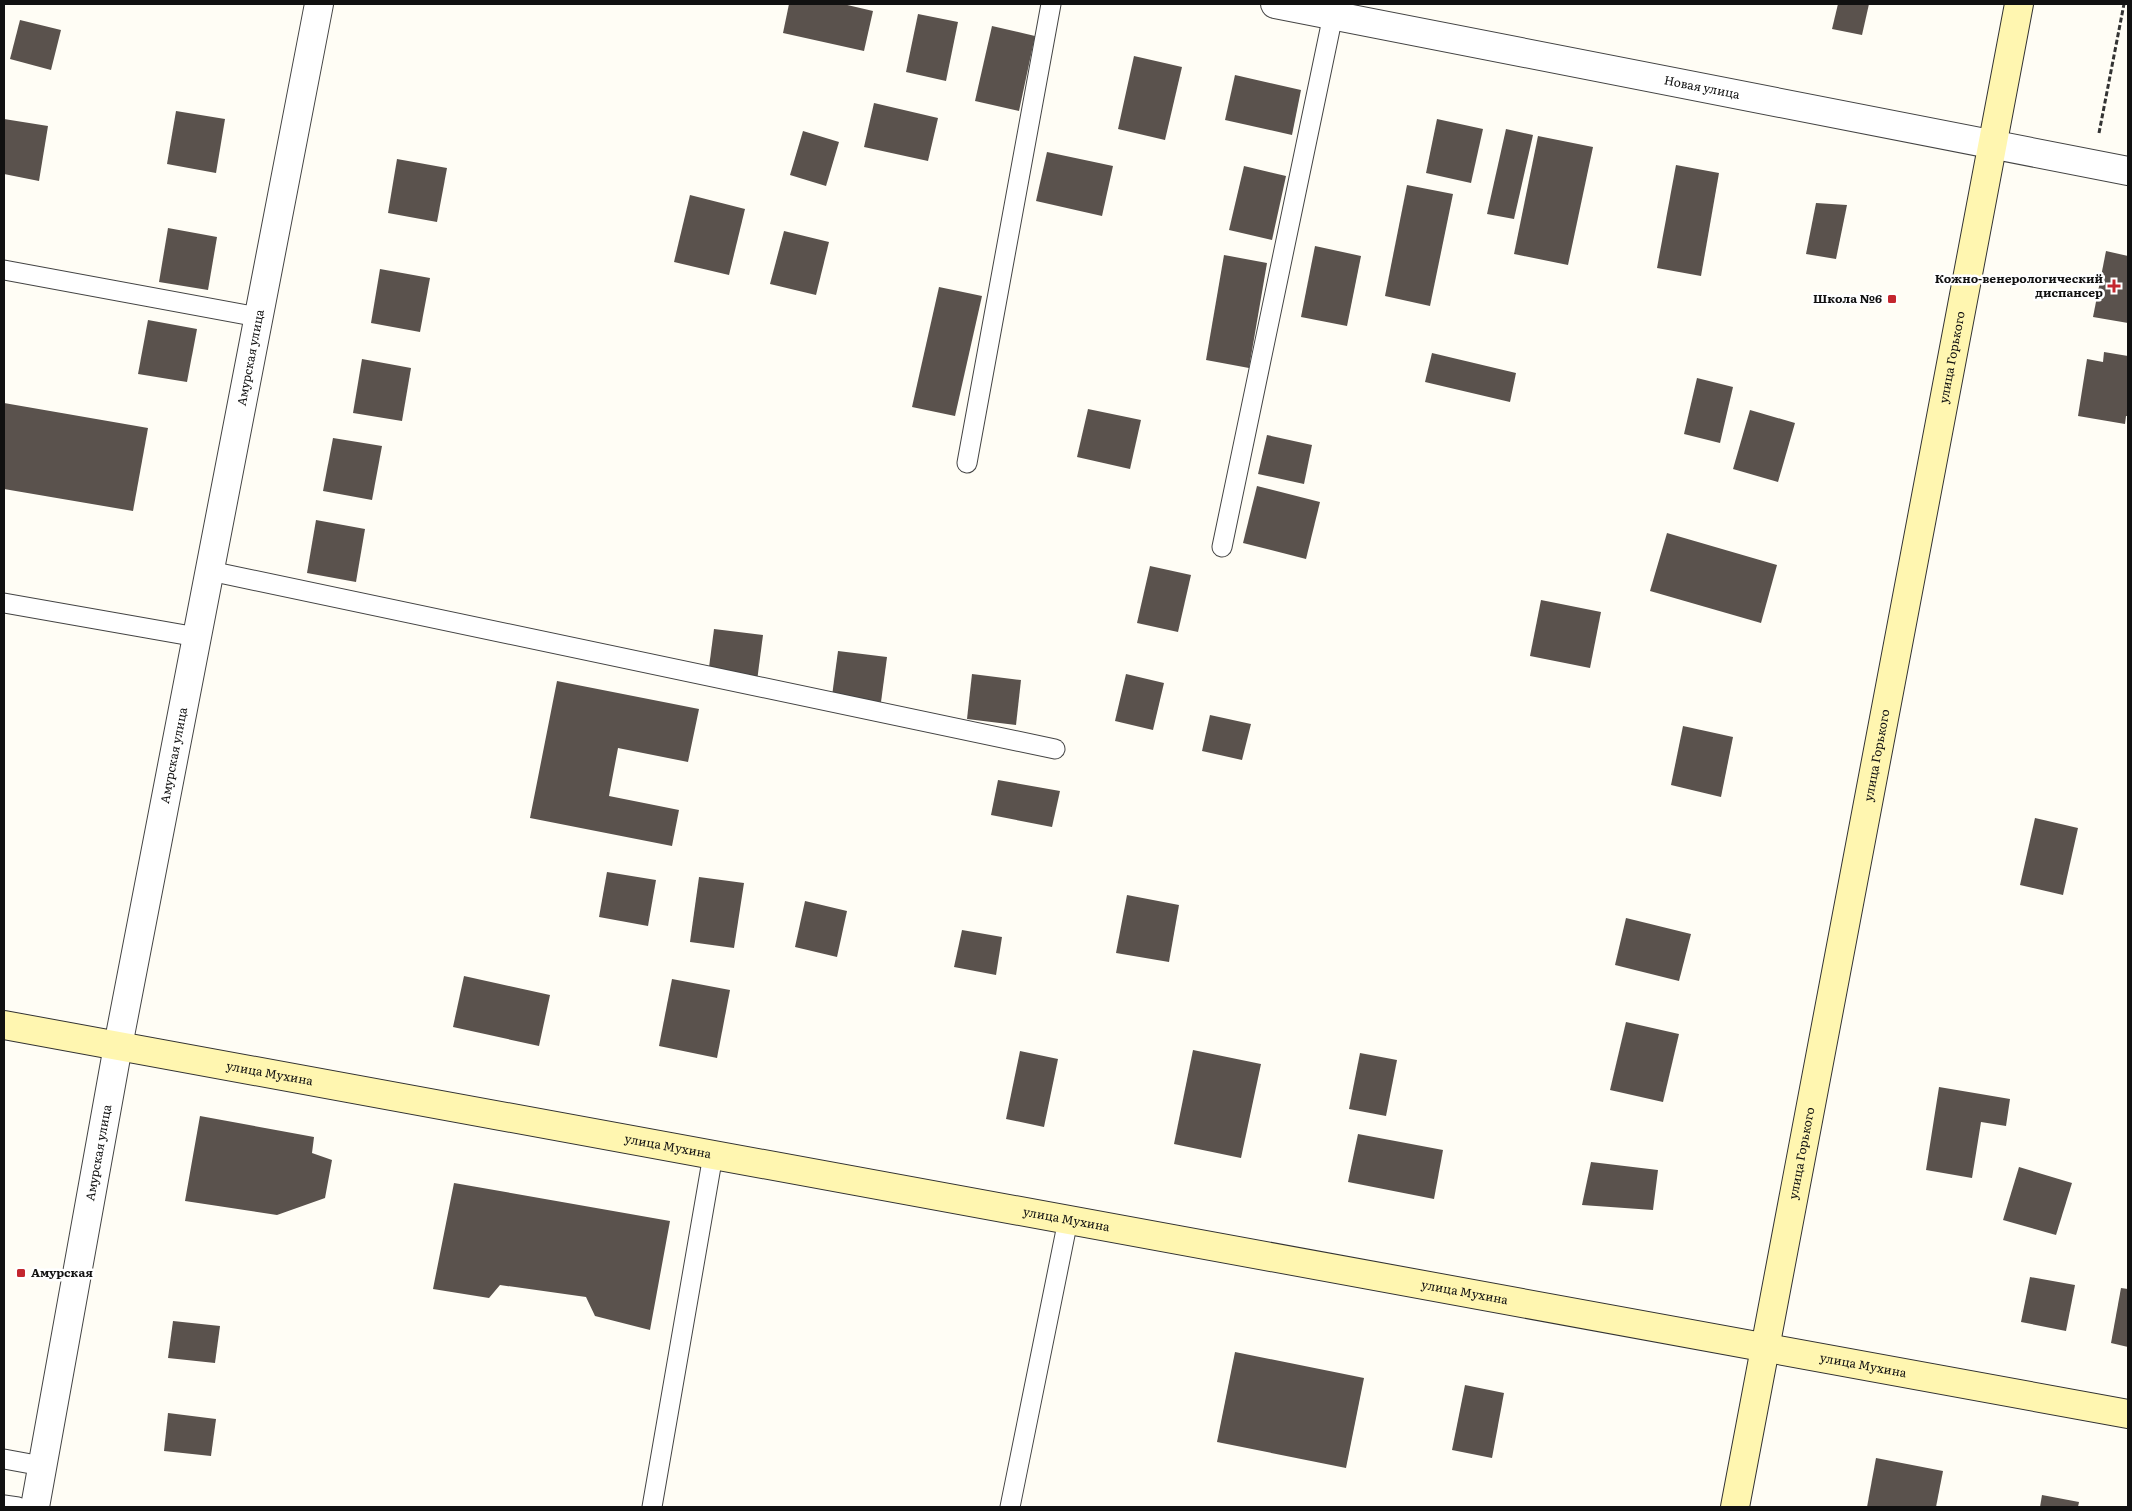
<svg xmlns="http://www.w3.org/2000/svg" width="2132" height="1511" viewBox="0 0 2132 1511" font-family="Literata,serif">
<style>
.building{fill:#5a524d}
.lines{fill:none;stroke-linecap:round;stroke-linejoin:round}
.service-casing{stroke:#444;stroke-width:21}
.minor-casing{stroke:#444;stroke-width:30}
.tertiary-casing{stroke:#444;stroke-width:30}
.secondary-casing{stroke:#333;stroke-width:30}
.path{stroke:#333;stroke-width:3;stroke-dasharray:5 2.5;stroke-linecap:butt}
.service{stroke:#fff;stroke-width:19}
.minor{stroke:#fff;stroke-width:28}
.tertiary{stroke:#fff;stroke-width:28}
.secondary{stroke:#fff6b0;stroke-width:28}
.poi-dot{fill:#c4262e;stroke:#fff;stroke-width:2}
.labels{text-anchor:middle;stroke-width:5;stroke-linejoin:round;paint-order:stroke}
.street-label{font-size:12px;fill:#111;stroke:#fff}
.poi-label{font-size:12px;font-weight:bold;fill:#111;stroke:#fff;text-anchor:end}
</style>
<rect width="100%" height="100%" fill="#fffdf5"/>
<g class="building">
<polygon points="789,4 843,4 873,11 864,51 783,33"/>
<polygon points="1838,4 1869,4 1862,35 1832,29"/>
<polygon points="918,14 958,22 946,81 906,72"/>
<polygon points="20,20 61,30 51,70 10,59"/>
<polygon points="992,26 1035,36 1019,111 975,101"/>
<polygon points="1134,56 1182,67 1165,140 1118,129"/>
<polygon points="1235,75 1301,90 1292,135 1225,120"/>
<polygon points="874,103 938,118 928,161 864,147"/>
<polygon points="176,111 225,119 216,173 167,164"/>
<polygon points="4,119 48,126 39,181 4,174"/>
<polygon points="1437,119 1483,129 1471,183 1426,173"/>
<polygon points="1506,129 1533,135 1514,219 1487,214"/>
<polygon points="803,131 839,142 826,186 790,175"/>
<polygon points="1538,136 1593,147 1568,265 1514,254"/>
<polygon points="1047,152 1113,166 1102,216 1036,201"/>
<polygon points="397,159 447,168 437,222 388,213"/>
<polygon points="1676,165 1719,173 1701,276 1657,268"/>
<polygon points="1244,166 1286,176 1272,240 1229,230"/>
<polygon points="1407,185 1453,194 1430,306 1385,296"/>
<polygon points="690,195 745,209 729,275 674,262"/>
<polygon points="1816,203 1847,205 1836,259 1806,254"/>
<polygon points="168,228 217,237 208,290 159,282"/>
<polygon points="784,231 829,242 816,295 770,284"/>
<polygon points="1315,246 1361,256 1347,326 1301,317"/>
<polygon points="2106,251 2128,256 2128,323 2093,317"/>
<polygon points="1224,255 1267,263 1249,368 1206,360"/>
<polygon points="380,269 430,278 420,332 371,323"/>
<polygon points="939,287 982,296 955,416 912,407"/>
<polygon points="148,320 197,329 187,382 138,374"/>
<polygon points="2104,352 2128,356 2128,416 2126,416 2125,424 2078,416 2087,359 2103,362"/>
<polygon points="1432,353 1516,373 1510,402 1425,382"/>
<polygon points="362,359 411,368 402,421 353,413"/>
<polygon points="1697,378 1733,387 1720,443 1684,434"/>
<polygon points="4,403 148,428 133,511 4,489"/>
<polygon points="1088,409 1141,420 1130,469 1077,457"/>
<polygon points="1750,410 1795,423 1778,482 1733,469"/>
<polygon points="1267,435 1312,445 1304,484 1258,474"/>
<polygon points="333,438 382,446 372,500 323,491"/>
<polygon points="1257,486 1320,502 1306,559 1243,543"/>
<polygon points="316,520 365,529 356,582 307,573"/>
<polygon points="1667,533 1777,565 1761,623 1650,591"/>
<polygon points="1150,566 1191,575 1178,632 1137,623"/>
<polygon points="1541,600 1601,612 1590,668 1530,656"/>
<polygon points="714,629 763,635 757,681 708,675"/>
<polygon points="838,651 887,657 881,702 832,696"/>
<polygon points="972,674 1021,680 1016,725 967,719"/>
<polygon points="1126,674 1164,683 1153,730 1115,721"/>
<polygon points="557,681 699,709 688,762 618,748 609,796 679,810 672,846 530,818"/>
<polygon points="1210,715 1251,724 1242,760 1202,751"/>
<polygon points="1683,726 1733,737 1721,797 1671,785"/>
<polygon points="998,780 1060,791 1052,827 991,815"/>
<polygon points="2035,818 2078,828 2063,895 2020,885"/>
<polygon points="607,872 656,880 648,926 599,917"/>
<polygon points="699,877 744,883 734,948 690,942"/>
<polygon points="1127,895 1179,905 1169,962 1116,953"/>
<polygon points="805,901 847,911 837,957 795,947"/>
<polygon points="1626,918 1691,934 1679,981 1615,965"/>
<polygon points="962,930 1002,937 996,975 954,967"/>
<polygon points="464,976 550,995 539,1046 453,1027"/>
<polygon points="672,979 730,990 717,1058 659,1046"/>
<polygon points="1626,1022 1679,1034 1663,1102 1610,1090"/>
<polygon points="1193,1050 1261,1064 1241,1158 1174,1144"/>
<polygon points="1020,1051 1058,1059 1044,1127 1006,1119"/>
<polygon points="1360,1053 1397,1060 1386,1116 1349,1109"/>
<polygon points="1939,1087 2010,1099 2006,1126 1981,1122 1972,1178 1926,1170"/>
<polygon points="200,1116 314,1137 312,1153 332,1160 325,1198 277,1215 185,1201"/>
<polygon points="1358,1134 1443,1150 1434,1199 1348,1182"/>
<polygon points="1591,1162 1658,1170 1653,1210 1582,1205"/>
<polygon points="2019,1167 2072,1183 2056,1235 2003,1220"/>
<polygon points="454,1183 670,1221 650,1330 595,1316 586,1297 500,1285 489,1298 433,1289"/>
<polygon points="2030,1277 2075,1285 2066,1331 2021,1322"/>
<polygon points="2121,1288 2128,1289 2128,1347 2111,1343"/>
<polygon points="173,1321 220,1326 215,1363 168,1358"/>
<polygon points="1235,1352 1364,1378 1346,1468 1217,1442"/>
<polygon points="1465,1385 1504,1393 1492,1458 1452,1450"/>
<polygon points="168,1413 216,1419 211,1456 164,1451"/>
<polygon points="1876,1458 1943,1471 1936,1507 1867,1507"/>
<polygon points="2042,1495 2079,1502 2078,1507 2040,1507"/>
</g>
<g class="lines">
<g class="service-casing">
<g id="service">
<polyline points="4,270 258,317"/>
<polyline points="967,463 1051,4"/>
<polyline points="1222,547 1333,15"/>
<polyline points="210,571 1055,749"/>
<polyline points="4,603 197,637"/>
<polyline points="4,1459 42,1466"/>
<polyline points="4,1505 18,1507"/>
<polyline points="652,1507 713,1155"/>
<polyline points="1010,1507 1068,1220"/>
</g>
</g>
<g class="minor-casing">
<g id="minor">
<path id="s1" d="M1275 4 2128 171"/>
<path id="s2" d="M118 1046 319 4"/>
</g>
</g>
<g class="tertiary-casing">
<g id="tertiary">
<path id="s3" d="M35 1507 118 1046"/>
</g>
</g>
<g class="secondary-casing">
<g id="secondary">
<path id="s4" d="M4 1025 2128 1414"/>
<path id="s5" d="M1735 1507 2019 4"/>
</g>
</g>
<polyline class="path" points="2099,133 2124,4"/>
<use href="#service" class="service"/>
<use href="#minor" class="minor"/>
<use href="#tertiary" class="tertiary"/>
<use href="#secondary" class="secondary"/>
</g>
<g class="poi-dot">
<path d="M2111.5 278.5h5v5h5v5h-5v5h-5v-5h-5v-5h5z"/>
<rect x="1887" y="294" width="10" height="10" rx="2.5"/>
<rect x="16" y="1268" width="10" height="10" rx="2.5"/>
</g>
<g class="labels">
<g class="street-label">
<text dy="4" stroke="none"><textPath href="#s1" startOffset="435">Новая улица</textPath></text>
<text dy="4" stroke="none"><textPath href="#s2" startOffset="701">Амурская улица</textPath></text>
<text dy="4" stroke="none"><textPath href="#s5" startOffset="1170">улица Горького</textPath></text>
<text dy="4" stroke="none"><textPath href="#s2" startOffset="296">Амурская улица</textPath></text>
<text dy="4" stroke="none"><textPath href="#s5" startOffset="765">улица Горького</textPath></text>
<text dy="4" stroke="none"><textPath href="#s4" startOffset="270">улица Мухина</textPath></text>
<text dy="4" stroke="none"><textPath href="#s4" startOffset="675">улица Мухина</textPath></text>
<text dy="4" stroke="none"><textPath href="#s3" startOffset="360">Амурская улица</textPath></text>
<text dy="4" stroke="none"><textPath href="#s5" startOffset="360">улица Горького</textPath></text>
<text dy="4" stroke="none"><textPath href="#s4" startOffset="1080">улица Мухина</textPath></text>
<text dy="4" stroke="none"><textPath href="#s4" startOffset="1485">улица Мухина</textPath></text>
<text dy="4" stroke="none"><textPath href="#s4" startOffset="1890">улица Мухина</textPath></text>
</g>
<g class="poi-label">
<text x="2103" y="283">Кожно-венерологический<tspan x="2103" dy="14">диспансер</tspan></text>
<text x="1882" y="303">Школа №6</text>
<text x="31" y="1277" text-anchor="start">Амурская</text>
</g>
</g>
<rect width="2132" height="1511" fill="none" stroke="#111111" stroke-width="10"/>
</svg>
